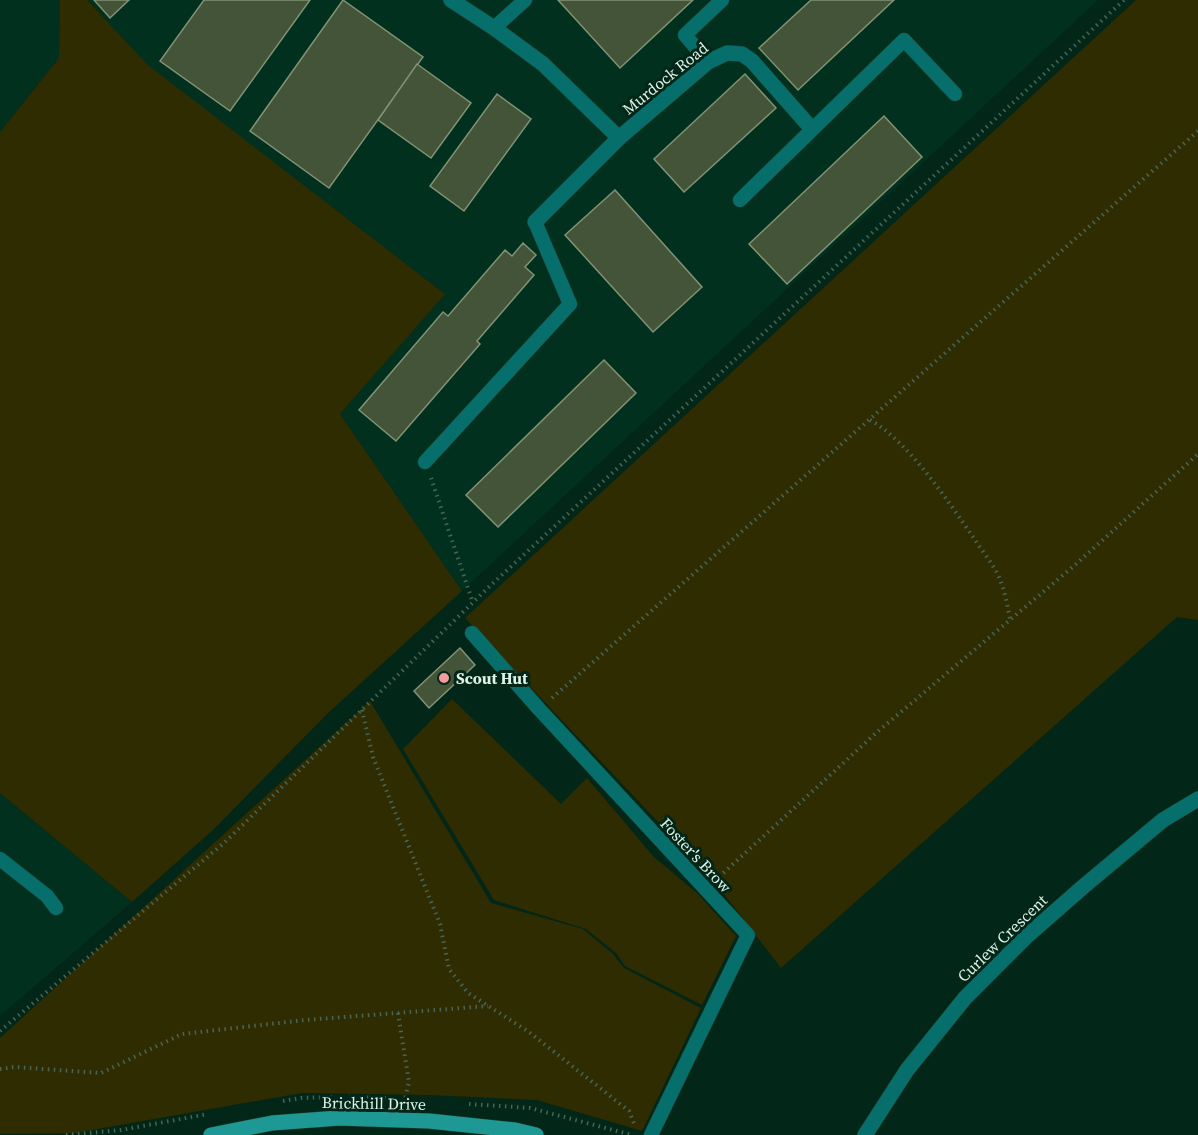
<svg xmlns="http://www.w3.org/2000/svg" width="1198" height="1135" viewBox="0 0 1198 1135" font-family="'Source Serif 4',serif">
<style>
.built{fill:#01301e}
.green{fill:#302c01}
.building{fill:#445438;stroke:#819374;stroke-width:1.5}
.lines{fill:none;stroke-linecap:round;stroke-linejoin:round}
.lane-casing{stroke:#214334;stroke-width:15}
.street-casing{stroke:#214334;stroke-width:16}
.secondary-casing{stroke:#214334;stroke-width:16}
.path{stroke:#476658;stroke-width:4;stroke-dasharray:1.5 4.5;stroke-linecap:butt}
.lane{stroke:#066f6b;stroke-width:14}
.street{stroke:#066f6b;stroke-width:15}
.secondary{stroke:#1e9894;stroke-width:15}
.poi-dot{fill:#f49b9f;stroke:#022617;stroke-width:2}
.labels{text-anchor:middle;stroke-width:6;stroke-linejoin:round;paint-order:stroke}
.street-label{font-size:16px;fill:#def2e7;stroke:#022617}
.poi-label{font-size:16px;font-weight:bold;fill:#def2e7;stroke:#022617;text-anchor:start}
</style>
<rect width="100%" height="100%" fill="#022617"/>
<g class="built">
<polygon points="0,0 60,0 59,58 0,132"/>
<polygon points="87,0 1098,0 462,591 340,414 444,293 147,65"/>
<polygon points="0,793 132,902 0,1016"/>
</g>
<g class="green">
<polygon points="60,0 87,0 148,65 445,294 340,414 462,591 326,715 213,830 132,902 0,793 0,132 59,58"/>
<polygon points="1136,0 1198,0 1198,620 1177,617 781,968 714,881 465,618"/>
<polygon points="452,699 561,804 587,778 654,857 698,894 736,936 702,1005 625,966 616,953 586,929 494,900 403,749"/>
<polygon points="370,701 491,903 583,929 613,954 624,968 701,1008 642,1131 537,1100 428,1095 302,1093 75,1133 0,1134 0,1038"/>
</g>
<g class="building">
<polygon points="94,0 129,0 110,18"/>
<polygon points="204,0 310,0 230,111 160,61"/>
<polygon points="343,0 423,57 329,188 250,131"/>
<polygon points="558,0 693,0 620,68"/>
<polygon points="811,0 894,0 798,90 759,48"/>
<polygon points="417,64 471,103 431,158 378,120"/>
<polygon points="745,74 776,108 684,192 654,159"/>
<polygon points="497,94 531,119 464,211 430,186"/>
<polygon points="884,116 922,157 787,284 749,244"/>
<polygon points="615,190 702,287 653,332 565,235"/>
<polygon points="523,243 536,255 525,267 534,275 477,341 480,344 396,441 359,410 443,312 448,316 505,250 512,256"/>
<polygon points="604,360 636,393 498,527 466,495"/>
<polygon points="460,648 475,665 429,708 414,691"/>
</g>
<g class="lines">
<g class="lane-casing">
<g id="lane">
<polyline points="494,28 525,0"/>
<polyline points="708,62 685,35 722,0"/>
<polyline points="740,200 904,40 955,94"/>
<polyline points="425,462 570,304 535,222"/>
<polyline points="472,633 539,709 748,935 651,1135"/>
<polyline points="0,859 47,896 56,908"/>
</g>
</g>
<g class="street-casing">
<g id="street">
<polyline points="451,0 494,28 543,64 619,138 708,62 727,53 742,54 752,61 811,128"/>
<polyline points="535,222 619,138"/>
<polyline points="865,1135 907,1070 965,998 1027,936 1084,886 1163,820 1198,799"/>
</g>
</g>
<g class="secondary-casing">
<polyline id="secondary" points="211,1135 272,1123 339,1118 429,1121 515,1130 536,1135"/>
</g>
<g class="path">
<path d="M870 420C908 441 948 501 973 537 980 548 989 559 996 571 1004 586 1007 603 1010 619"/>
<polyline points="431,478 473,603"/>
<polyline points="552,698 1198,131"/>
<polyline points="362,710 373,757 440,924 449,969 468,993 529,1032 629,1111 635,1126"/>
<polyline points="719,877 876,733 1075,565 1198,454"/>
<polyline points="398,1013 409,1082 405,1099"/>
<polyline points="0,1031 224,843 491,585 1124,0"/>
<polyline points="0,1069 14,1067 101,1073 182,1034 305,1020 488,1006"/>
<polyline points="349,1097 389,1098"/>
<polyline points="283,1101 301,1098 332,1097"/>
<polyline points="469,1104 530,1108 632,1135"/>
<polyline points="66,1135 121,1130 208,1114"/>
</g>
<use href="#lane" class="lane"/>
<use href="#street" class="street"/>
<use href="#secondary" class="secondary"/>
</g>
<circle class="poi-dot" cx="444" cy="678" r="6"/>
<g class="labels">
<g class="street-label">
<text transform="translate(665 78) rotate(-39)" y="6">Murdock Road</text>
<text transform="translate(696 855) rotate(47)" y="6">Foster's Brow</text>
<text transform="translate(1002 938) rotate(-44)" y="6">Curlew Crescent</text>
<text transform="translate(374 1103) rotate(1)" y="6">Brickhill Drive</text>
</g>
<g class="poi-label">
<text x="456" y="684">Scout Hut</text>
</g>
</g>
</svg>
